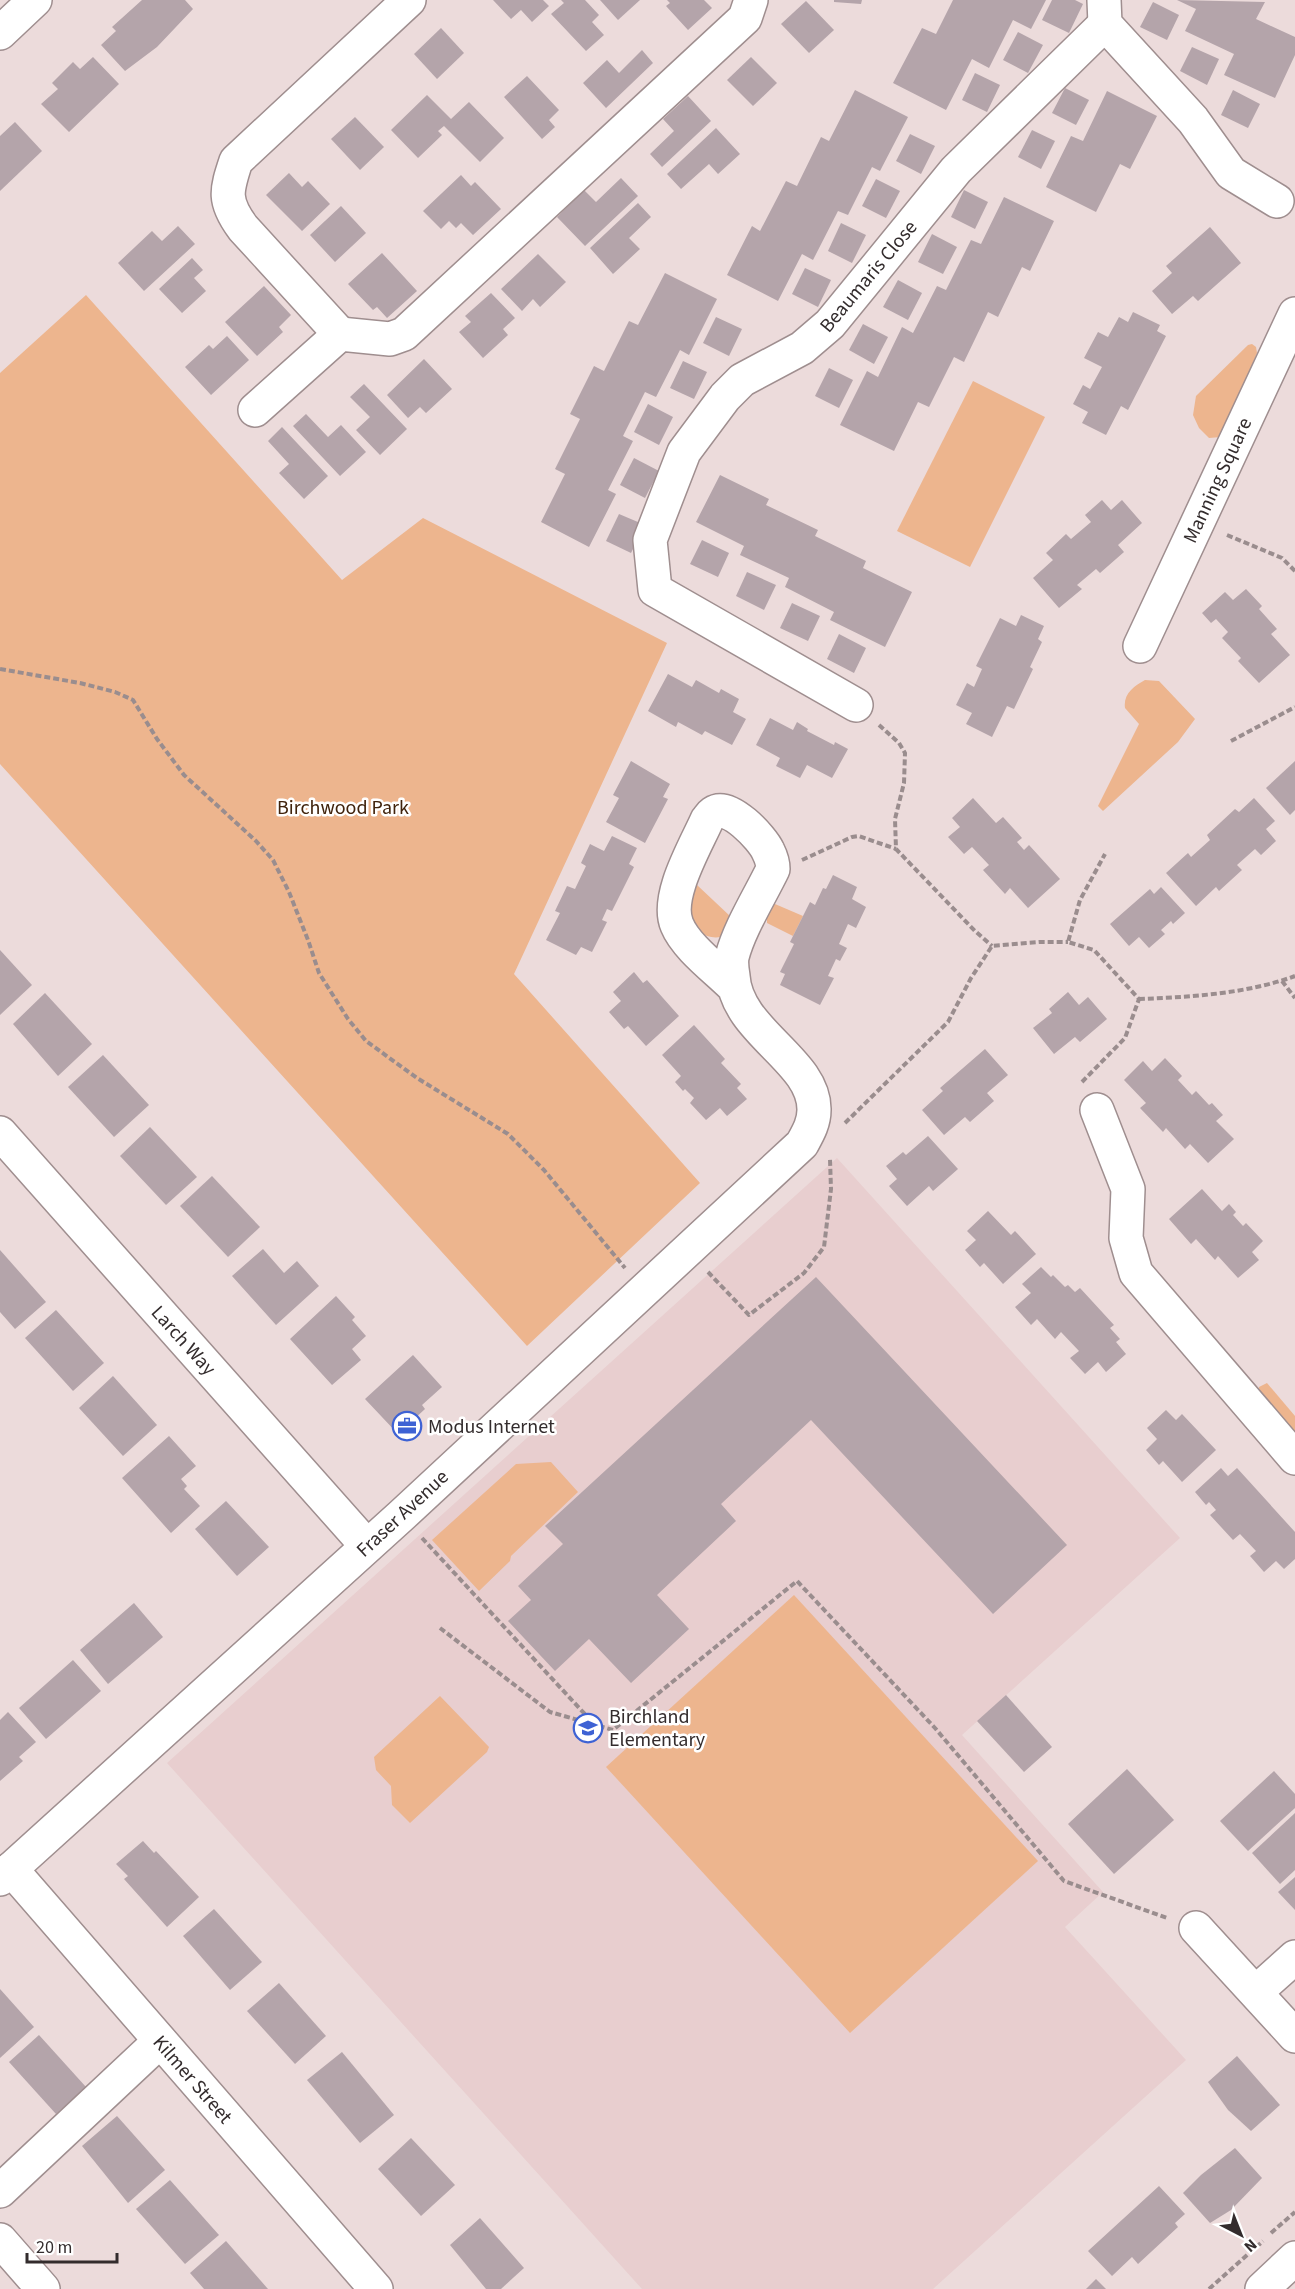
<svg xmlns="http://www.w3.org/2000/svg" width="1295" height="2289" viewBox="0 0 1295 2289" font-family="'Source Sans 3',sans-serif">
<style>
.built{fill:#e8cecf}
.green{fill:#edb58e}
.building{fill:#b4a4aa}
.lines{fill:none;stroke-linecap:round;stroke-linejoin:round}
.minor-casing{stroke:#9f8e8f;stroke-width:36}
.major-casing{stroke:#9f8e8f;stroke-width:36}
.path{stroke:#9a8d8e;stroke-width:4;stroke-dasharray:6 3;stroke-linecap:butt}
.minor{stroke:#fff;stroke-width:33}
.major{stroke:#fff;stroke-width:33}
.labels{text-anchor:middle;stroke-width:5;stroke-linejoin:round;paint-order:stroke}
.street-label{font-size:20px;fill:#332c2d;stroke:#fff}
.park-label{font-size:20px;fill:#40230c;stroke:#fff}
.poi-label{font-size:20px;fill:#332c2d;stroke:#fff;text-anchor:start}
</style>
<rect width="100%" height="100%" fill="#ecdbdb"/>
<polygon class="built" points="837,1158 1180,1538 962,1735 1103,1892 1065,1927 1186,2060 933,2289 642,2289 167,1763"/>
<g class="green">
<polygon points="86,295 342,580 423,518 667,643 514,974 700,1183 527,1346 0,764 0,373"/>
<polygon points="1252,344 1256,347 1257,353 1225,431 1221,437 1209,438 1199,428 1193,415 1196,396 1248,345"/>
<polygon points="973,381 1045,417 970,567 897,531"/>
<path d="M1145 680 1159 681 1195 719 1178 742 1103 811 1098 806 1139 724 1125 708C1123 694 1134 686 1145 680Z"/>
<path d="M697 885 731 917 721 937C691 942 683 904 697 885Z"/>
<polygon points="775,904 803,916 793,936 767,923 767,916 772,905"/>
<polygon points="1267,1383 1295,1416 1295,1443 1260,1400 1259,1387"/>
<polygon points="551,1462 578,1492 511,1556 510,1561 479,1591 432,1540 516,1464"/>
<polygon points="794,1595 1038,1861 850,2033 606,1767"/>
<polygon points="440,1696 489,1747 487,1752 410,1823 392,1805 391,1786 376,1770 374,1757"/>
</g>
<g class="building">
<polygon points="142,0 185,0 193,9 157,47 125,71 101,45 116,31 112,27"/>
<polygon points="493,0 543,0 549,6 532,22 521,10 511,19"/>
<polygon points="561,0 585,0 599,15 592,22 604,35 586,51 551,14 564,3"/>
<polygon points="600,0 640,0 618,20"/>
<polygon points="667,0 704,0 712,8 688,30 666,6 670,3"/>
<polygon points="834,0 862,0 861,4 834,2"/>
<polygon points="953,0 1046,0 1031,29 1013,20 989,68 972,59 946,110 893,83 922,28 936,34"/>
<polygon points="1052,0 1075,0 1083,4 1069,33 1042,20"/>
<polygon points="1177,0 1265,2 1256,19 1295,37 1295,55 1275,98 1224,75 1234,54 1185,31 1196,9"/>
<polygon points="806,1 834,30 809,53 781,24"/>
<polygon points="1153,2 1179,15 1167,40 1140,27"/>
<polygon points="441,28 464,53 437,79 414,54"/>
<polygon points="1018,32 1043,45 1028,73 1003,60"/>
<polygon points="1192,47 1219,59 1207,85 1180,71"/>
<polygon points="642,50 653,63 606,108 583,83 607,60 619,73"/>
<polygon points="93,57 119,84 69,132 41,104 58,89 52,83 73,62 80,69"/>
<polygon points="751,57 777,83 753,106 727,80"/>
<polygon points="975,73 1000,85 987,112 962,100"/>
<polygon points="527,76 559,110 549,120 555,127 542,139 504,97"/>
<polygon points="1065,88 1089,100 1076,125 1052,113"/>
<polygon points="855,90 908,117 880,171 872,167 848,215 838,211 813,260 802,254 778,301 727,275 752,226 760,231 786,181 797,186 821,137 829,141"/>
<polygon points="1233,90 1260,104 1248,128 1221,115"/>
<polygon points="1107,91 1157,116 1130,169 1120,164 1096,212 1046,187 1071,136 1083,141"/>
<polygon points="427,95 451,119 469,102 504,138 480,162 444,126 438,131 442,135 418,158 391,130"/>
<polygon points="688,96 711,121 662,167 650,154 674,131 663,119"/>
<polygon points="355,117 384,147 360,170 331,139"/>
<polygon points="15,122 42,151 0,191 0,136"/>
<polygon points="716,128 740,154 718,174 709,164 681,189 667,174"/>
<polygon points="1032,130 1055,141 1041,169 1018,157"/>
<polygon points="910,134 935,146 921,174 896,161"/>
<polygon points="289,173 302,187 308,181 330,204 302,231 266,195"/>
<polygon points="461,175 471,186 475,182 501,209 473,235 461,223 456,228 449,221 441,229 423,211"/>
<polygon points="621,178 638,196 585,246 557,217 584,190 596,202"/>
<polygon points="876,179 900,191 886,218 862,206"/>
<polygon points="964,190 988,202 975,229 951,217"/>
<polygon points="1004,197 1054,221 1030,271 1022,267 998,317 988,312 964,362 954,357 929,407 918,402 894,451 840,425 867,371 878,377 902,327 913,333 937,286 946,290 971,240 981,244"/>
<polygon points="638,203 651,217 629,238 640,249 613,274 590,248"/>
<polygon points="341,206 366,233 335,262 310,235"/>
<polygon points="841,223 866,235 852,263 828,251"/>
<polygon points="178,226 195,244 144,291 118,263 152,231 162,241"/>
<polygon points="1210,227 1241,263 1198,301 1193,296 1172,314 1152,291 1172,273 1166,266"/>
<polygon points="932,234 957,247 943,274 918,262"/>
<polygon points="382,253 417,291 387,318 377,307 373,310 348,284"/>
<polygon points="538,254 566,282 540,307 533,299 522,311 501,289"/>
<polygon points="192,258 203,270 194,278 206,291 182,313 159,289"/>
<polygon points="805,268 831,280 818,307 792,294"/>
<polygon points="665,273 717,299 689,355 680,350 656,397 645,392 623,436 633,441 608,490 616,494 589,547 541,522 565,474 555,469 580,419 570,414 594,366 604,371 629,321 638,325"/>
<polygon points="898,280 922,293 908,320 883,307"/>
<polygon points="264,286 291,315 279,327 283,332 257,356 225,322"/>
<polygon points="491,293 515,318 503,329 508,335 483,358 459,332 471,322 465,316"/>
<polygon points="1133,312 1160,325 1157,331 1166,336 1128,410 1121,406 1106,435 1082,423 1088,412 1073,404 1083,385 1090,389 1102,367 1084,358 1098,332 1108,337 1119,317 1128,322"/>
<polygon points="716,317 742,329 729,356 703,343"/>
<polygon points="863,324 888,337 874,364 849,350"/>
<polygon points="227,336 249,360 211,395 185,367 209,345 213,349"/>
<polygon points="424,359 452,389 426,413 420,407 408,418 387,395"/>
<polygon points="683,361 707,372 694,399 670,388"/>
<polygon points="829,368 853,380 839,408 815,396"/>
<polygon points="364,384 407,429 380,455 356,430 370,417 350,397"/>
<polygon points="648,404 673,417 659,445 634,432"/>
<polygon points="306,414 328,437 341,425 366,452 340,476 293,426"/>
<polygon points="282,427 328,476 304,499 279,473 289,464 268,441"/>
<polygon points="634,458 659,471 645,498 620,485"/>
<polygon points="720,475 769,499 766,505 818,530 815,536 866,561 863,568 912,592 885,647 830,620 834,612 785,587 789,578 740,555 744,546 696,522"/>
<polygon points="1102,500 1111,510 1122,500 1142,523 1118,545 1124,552 1100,573 1096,569 1077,585 1082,589 1059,608 1033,578 1053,560 1046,553 1066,534 1071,539 1091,522 1085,515"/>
<polygon points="619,514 645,525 631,553 606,541"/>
<polygon points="702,540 729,553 718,577 690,564"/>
<polygon points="747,572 776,585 764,610 736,596"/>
<polygon points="1246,589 1262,606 1259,609 1277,629 1271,634 1290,655 1259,683 1238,661 1241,658 1222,638 1228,632 1216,619 1211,623 1202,613 1225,592 1233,600"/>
<polygon points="792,603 820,616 808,641 780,628"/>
<polygon points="1021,615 1044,626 1038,639 1042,642 1030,667 1033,669 1014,709 1007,706 992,737 966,724 972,713 956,705 967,683 974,687 982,669 976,666 1000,618 1016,626"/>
<polygon points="839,634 866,648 854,673 827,659"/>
<polygon points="668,674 692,687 696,680 719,693 721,689 739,699 733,712 746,719 732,745 705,731 702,735 678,722 676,727 648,711"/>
<polygon points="770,718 793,730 797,722 808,729 807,731 834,745 835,742 848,749 832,778 807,765 800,778 776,766 780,758 756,745"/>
<polygon points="631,761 670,784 663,797 668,799 645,843 606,822 619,798 613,795"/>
<polygon points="1295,761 1295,810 1290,815 1266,788"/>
<polygon points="973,798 996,823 1003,817 1022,838 1017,842 1024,850 1029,845 1060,879 1028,908 1010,888 1005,894 983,870 989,865 972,847 964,854 948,837 960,827 952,818"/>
<polygon points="1254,798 1275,821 1266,829 1276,841 1261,855 1255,849 1237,865 1242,870 1219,891 1216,887 1196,906 1166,873 1188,853 1191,857 1210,840 1207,835 1235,809 1239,812"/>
<polygon points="612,836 637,848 629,864 634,867 612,911 607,909 602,920 607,922 592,952 581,947 576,955 546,940 560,913 555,911 567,886 575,889 586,866 581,863 590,844 604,851"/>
<polygon points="833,875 857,887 852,899 866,907 856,928 848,924 839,944 847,948 840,961 836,959 828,976 834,978 820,1005 780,985 785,974 780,972 794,944 790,942 810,902 815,905 823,888 826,889"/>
<polygon points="1161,887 1185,913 1173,924 1171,921 1161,930 1165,934 1149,948 1139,937 1129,946 1110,924 1150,889 1154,894"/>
<polygon points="0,950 32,985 0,1015"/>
<polygon points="634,972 643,983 647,980 679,1016 646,1046 628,1026 624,1029 609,1012 621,1001 613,992"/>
<polygon points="1068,992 1079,1005 1088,997 1107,1019 1080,1042 1075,1037 1054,1054 1033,1028 1052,1013 1049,1009"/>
<polygon points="45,993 92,1044 58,1076 13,1024"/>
<polygon points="694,1025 725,1059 721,1063 741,1084 737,1088 747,1099 727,1116 720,1108 706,1120 690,1103 694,1098 685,1089 683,1091 675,1082 681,1076 662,1055"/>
<polygon points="985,1049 1008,1075 987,1093 994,1101 970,1122 965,1117 944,1135 922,1110 943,1091 940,1088"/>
<polygon points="103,1055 149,1105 114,1137 68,1087"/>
<polygon points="1165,1058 1182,1076 1178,1080 1192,1095 1196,1091 1209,1105 1212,1103 1223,1115 1216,1121 1234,1139 1208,1163 1190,1144 1185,1149 1166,1128 1163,1132 1140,1108 1146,1103 1124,1080 1143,1061 1152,1071"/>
<polygon points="150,1127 197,1177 166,1205 120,1156"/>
<polygon points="928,1136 958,1169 933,1191 929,1186 907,1206 889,1186 897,1179 886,1166 903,1152 906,1155"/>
<polygon points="212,1176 260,1227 228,1257 180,1206"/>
<polygon points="1202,1189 1222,1211 1229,1204 1236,1212 1233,1215 1243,1226 1246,1223 1263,1241 1252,1252 1259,1260 1238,1278 1218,1256 1215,1260 1196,1239 1191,1244 1169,1219"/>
<polygon points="988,1211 1011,1235 1015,1231 1036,1254 1003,1284 984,1263 980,1267 965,1250 976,1240 967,1231"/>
<polygon points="263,1249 284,1273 297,1261 319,1286 276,1325 232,1276"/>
<polygon points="0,1250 46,1302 15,1329 0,1312"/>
<polygon points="1041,1267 1051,1277 1053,1275 1065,1287 1068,1285 1075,1292 1080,1288 1114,1325 1110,1328 1120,1339 1116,1342 1126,1354 1106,1372 1098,1362 1085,1374 1070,1358 1079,1351 1061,1332 1055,1339 1037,1319 1031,1325 1015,1307 1031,1293 1022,1284"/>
<polygon points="816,1277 1067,1545 993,1614 811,1420 721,1504 736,1521 657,1595 689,1629 631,1683 589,1639 555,1671 508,1621 531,1600 518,1586 563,1544 545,1526"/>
<polygon points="336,1296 355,1317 352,1320 366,1336 352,1349 361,1360 332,1385 290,1339"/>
<polygon points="56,1310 104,1363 73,1391 25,1338"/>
<polygon points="413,1355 442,1387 422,1405 425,1409 398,1434 365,1399"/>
<polygon points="113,1376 157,1425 123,1456 79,1408"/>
<polygon points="1166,1410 1176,1420 1182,1414 1216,1450 1182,1482 1163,1461 1159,1465 1146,1450 1157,1439 1147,1428"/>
<polygon points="169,1436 196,1466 181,1479 187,1486 184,1489 200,1506 171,1533 122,1478"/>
<polygon points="1221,1468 1228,1476 1237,1468 1295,1532 1295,1559 1284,1569 1276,1561 1264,1572 1250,1556 1256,1551 1240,1534 1233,1540 1210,1515 1216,1510 1209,1502 1206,1505 1195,1492"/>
<polygon points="226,1501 269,1547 237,1576 195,1529"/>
<polygon points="134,1603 163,1637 108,1684 80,1650"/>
<polygon points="73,1660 101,1691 46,1739 19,1708"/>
<polygon points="1006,1695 1052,1747 1024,1772 977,1721"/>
<polygon points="8,1712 36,1742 19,1757 23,1761 0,1781 0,1720"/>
<polygon points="1127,1769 1174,1820 1114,1874 1068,1824"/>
<polygon points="1274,1771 1295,1794 1295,1808 1248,1851 1220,1821"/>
<polygon points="1295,1813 1295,1870 1280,1884 1252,1853"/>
<polygon points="143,1841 154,1853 156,1851 199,1897 167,1927 124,1879 128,1876 116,1864"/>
<polygon points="1295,1877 1295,1910 1278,1892"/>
<polygon points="214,1909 262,1962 230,1990 183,1936"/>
<polygon points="279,1983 326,2036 295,2064 247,2011"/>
<polygon points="0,1989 34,2027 0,2058"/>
<polygon points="39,2035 86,2087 56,2114 9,2062"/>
<polygon points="342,2052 394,2115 360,2143 307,2080"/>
<polygon points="1237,2056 1280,2105 1251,2131 1228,2110 1208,2082"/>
<polygon points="117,2116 165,2170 128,2203 82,2146"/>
<polygon points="411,2138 455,2185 421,2216 378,2169"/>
<polygon points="1235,2148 1262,2178 1231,2210 1210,2223 1183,2193 1201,2175"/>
<polygon points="170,2180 219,2235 185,2264 136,2209"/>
<polygon points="1159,2186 1185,2214 1175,2223 1178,2227 1138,2264 1132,2257 1112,2276 1088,2251"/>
<polygon points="480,2218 524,2268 501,2289 486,2289 450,2245"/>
<polygon points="226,2241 268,2289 204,2289 190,2273"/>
<polygon points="1096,2279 1106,2289 1086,2289"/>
</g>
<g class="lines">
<g class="minor-casing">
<g id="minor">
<polyline points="1104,0 1105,24 1193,120 1231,173 1277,201"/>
<polyline points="0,33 35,0"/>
<path d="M340 334 243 228C223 201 226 191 236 161L409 0"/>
<polyline points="255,410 340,334 390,339 404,334 745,18 751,0"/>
<polyline points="1140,646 1295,314"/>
<polyline points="856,705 655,590 650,540 684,452 725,397 742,380 802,348 830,324 956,170 1105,24"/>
<polyline points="1097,1110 1128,1189 1126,1238 1136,1273 1295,1458"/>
<polyline points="0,1133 367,1546"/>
<polyline points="11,1869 376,2289"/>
<path d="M0 1879 402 1515 802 1144C808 1133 814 1123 814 1110 815 1060 736 1032 733 976 732 970 731 963 732 957 739 929 760 896 773 869 773 863 771 857 768 851 762 838 729 802 713 813 710 815 709 818 707 820 695 847 665 897 677 925 686 947 716 969 733 986"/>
<polyline points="1196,1928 1295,2036"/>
<polyline points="1256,1992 1295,1957"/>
<polyline points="0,2191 160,2041"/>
<polyline points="0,2240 43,2289"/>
</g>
</g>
<g class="major-casing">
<polyline id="major" points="1262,2289 1295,2258"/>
</g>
<g class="path">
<polyline points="1227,535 1282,558 1295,571"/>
<polyline points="0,669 80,683 115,692 133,700 157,739 184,775 256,841 273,860 289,892 308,940 319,973 348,1019 366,1041 417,1078 508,1134 544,1170 625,1268"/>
<polyline points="879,725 899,743 905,753 904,783 895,819 896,849 975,931 992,946"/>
<polyline points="1231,741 1295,707"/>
<polyline points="802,860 852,837 859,836 896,849"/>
<polyline points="1282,981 1295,998"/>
<path d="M1139 999C1190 997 1246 994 1295 976"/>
<polyline points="1082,1082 1125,1038 1139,999 1094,950 1068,942 1080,900 1105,854"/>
<polyline points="845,1123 948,1022 971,978 992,946 1040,942 1068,942"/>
<polyline points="708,1272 749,1315 804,1273 824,1247 831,1189 830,1159"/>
<polyline points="422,1538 594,1724"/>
<polyline points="440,1628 550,1712 613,1730 797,1581 935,1728 1064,1881 1167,1918"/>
<polyline points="1271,2233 1295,2212"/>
<polyline points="1209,2289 1263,2241"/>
</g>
<use href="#minor" class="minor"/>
<use href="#major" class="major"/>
</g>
<defs>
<g id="office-ring" transform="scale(1.5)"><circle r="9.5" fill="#fff" stroke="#3e62d4" stroke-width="1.5"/><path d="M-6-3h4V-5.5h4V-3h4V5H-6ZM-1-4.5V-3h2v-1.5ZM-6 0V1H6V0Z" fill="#3e62d4"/></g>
<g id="school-ring" transform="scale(1.5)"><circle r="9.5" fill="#fff" stroke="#3e62d4" stroke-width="1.5"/><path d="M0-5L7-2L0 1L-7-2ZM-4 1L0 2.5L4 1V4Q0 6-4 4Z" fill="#3e62d4"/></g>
</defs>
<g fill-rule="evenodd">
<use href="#office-ring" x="407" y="1426"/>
<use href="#school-ring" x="588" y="1728"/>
</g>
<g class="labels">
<g class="street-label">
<text transform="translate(868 276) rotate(-50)" y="7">Beaumaris Close</text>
<text transform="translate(1217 480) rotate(-65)" y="7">Manning Square</text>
<text transform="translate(184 1340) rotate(48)" y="7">Larch Way</text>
<text transform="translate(402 1513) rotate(-43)" y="7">Fraser Avenue</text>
<text transform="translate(193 2079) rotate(49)" y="7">Kilmer Street</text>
</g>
<g class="park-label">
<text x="343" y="814">Birchwood Park</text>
</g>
<g class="poi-label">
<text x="428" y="1433">Modus Internet</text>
<text x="609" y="1723">Birchland<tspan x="609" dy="23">Elementary</tspan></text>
</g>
</g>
<g transform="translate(1241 2235) rotate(138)" stroke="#ffffff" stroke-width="4.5" paint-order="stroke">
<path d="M0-4.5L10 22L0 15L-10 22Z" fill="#332c2d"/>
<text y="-9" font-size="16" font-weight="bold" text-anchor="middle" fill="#332c2d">N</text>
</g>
<path d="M27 2253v9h90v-9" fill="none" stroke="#332c2d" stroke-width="3"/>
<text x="36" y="2253" font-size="18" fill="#332c2d" stroke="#ffffff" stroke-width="4.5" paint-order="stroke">20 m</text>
</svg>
